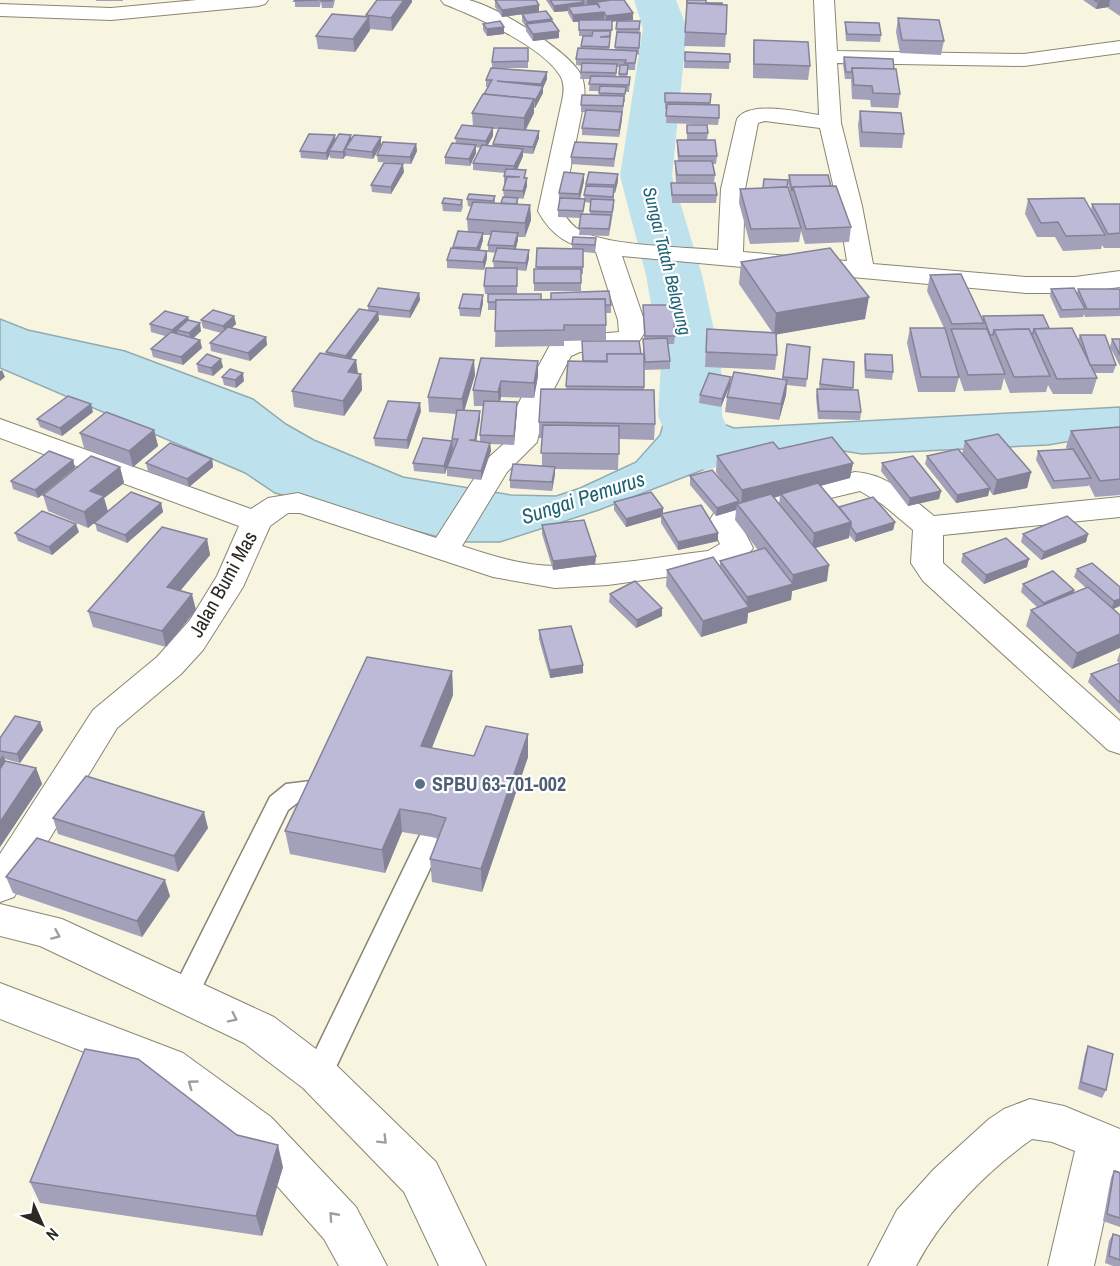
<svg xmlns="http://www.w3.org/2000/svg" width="1120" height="1266" viewBox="0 0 1120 1266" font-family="'Archivo Narrow',sans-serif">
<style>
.water{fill:#bee2ed;stroke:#92abb0;stroke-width:1.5}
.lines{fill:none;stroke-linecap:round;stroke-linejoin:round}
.river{fill:#bee2ed;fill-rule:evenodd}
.lane-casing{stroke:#8a8673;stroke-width:3}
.street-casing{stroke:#8a8673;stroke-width:2}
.primary-casing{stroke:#8a8673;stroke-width:2}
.lane{fill:#fff;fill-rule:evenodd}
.street{fill:#fff;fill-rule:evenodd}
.primary{fill:#fff;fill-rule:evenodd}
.wall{fill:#a3a0b9;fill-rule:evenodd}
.shaded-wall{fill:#848296}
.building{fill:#bdbad7;stroke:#848296;stroke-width:1.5}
.oneway{stroke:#a09f9c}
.service-dot{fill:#5c6f8a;stroke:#fff;stroke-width:2}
.labels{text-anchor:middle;stroke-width:4.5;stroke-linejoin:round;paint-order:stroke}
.far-water-label{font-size:18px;font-style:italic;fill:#1e6172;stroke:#fff}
.street-label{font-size:20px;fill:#2b2a22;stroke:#fff}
.service-label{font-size:20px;font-weight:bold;fill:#4e5e75;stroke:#fff;text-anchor:start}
.water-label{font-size:21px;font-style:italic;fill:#1e6172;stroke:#fff}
</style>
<rect width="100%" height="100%" fill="#f7f4df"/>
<polygon class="water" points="0,319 28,330 125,351 253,399 286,424 314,440 403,477 511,495 556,496 580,488 636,462 660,435 669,403 734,428 1120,407 1120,433 1048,445 862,454 825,448 751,458 713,466 599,510 500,542 457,542 275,493 245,473 0,368"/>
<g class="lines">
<polygon class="river" points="634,0 676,0 687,28 672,176 702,275 721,362 722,416 737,450 728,464 705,470 682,464 673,450 658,416 661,362 646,275 620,176 643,28"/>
<g class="lane-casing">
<g id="lane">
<polygon points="319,780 328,783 331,790 328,797 301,800 288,810 195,1002 185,1006 175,1002 171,994 270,797 286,784"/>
<polygon points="432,827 441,830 445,837 328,1084 318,1088 308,1084 303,1075 308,1066 419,837 423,830"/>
</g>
</g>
<g class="street-casing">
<g id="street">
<polygon points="197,0 268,0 265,4 258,6 111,20 0,16 0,4 111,8"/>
<path d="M441 0C450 0 461 0 469 0 497 7 562 47 578 70 585 80 585 90 584 101L562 211C567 219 572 226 581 231 608 246 684 247 718 250L721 189 737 119C750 100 799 112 819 115L814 0H834L837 51 1024 54 1120 41V53L1024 66 837 63 841 123 862 206 873 264 1026 277H1075L1120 271V287L1075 293H1026L622 256 644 320 645 332 638 343 616 349 580 352 571 356 545 406 537 442 507 472 462 546C492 556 524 566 556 566 607 567 658 557 708 551L720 544 709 521 716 510 730 503 855 472C888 474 910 497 934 516L1120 497V517L943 535V563L1120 721V754L1108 750 923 581 911 563 913 530 882 504 860 491 751 517 740 523 753 548 748 555 726 567 715 570 608 585 555 588 493 577 300 513H288L270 526 243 587 203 650 181 674 117 728 14 897 0 902V854L93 710 157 657 190 620 217 576 239 526 0 438V419L251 509 268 498 298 493 436 538 486 460 509 439 517 406 550 345 575 336 619 332 618 320 596 252C569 245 552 237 538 211L562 101C564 92 565 82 559 74 541 46 475 16 444 4ZM765 121 820 128 838 206 847 261 743 252 745 189 758 123Z"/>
<path d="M1030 1099 1064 1106 1120 1129V1172L1115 1170 1094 1266H1048L1075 1151 1052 1142 1032 1139C987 1171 942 1216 916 1266H868L897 1210 934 1169 989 1119 1004 1109Z"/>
</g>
</g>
<g class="primary-casing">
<g id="primary">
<polygon points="0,904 62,919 274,1017 333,1062 436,1162 486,1266 439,1266 404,1192 303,1088 244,1043 40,946 0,936"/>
<polygon points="0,983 183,1053 271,1117 356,1207 387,1266 339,1266 324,1239 241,1145 153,1079 0,1019"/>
</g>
</g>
<use href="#lane" class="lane"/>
<use href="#street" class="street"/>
<use href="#primary" class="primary"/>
</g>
<g class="wall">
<rect x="96" y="0" width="27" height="1"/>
<polygon points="295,0 321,0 320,7 295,7"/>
<polygon points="335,0 333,8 322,8 321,1"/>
<polygon points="495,0 539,5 539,12 552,19 559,38 533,41 526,31 526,27 522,21 522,14 502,17 495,7"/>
<path d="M546 0H606L633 13V20L623 21H640L639 55 636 54 635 70H628L627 77H630L629 92H625V102H624L622 119 619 137 582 135V128L586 112H581V105L599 96 600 91H589L590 79H580L582 66 576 65V59L581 48 583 36H579V22H573L568 13V11L554 12ZM617 21 615 50 609 49 610 37H611L612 22ZM617 67H619V77H616Z"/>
<polygon points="686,0 706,0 706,3 726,34 725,47 684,46 687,8"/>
<polygon points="1083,0 1120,0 1120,16 1108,8 1109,7 1096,9"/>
<polygon points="412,2 392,31 370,29 370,30 355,52 318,49 316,36 366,17 366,15"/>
<polygon points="898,18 944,41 941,55 900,53 896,32"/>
<polygon points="845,22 881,35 880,42 846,41 845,28"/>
<polygon points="483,24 504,27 504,34 487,36 483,30"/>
<polygon points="754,40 810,66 808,80 753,78 753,53"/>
<path d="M528 48V68H499L547 72V79L543 88V93L535 108H534V113L526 130 539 131V138L533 154 523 153V156L517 170 527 178V186L523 199 518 198V204L530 205 531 220 525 237H518V240L516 249 529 250V258L526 271 517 270V294L541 300H551V293L611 305V313H606V340L564 341V346L495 347 496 310H488V294H485L484 286 494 268 493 261 496 253 488 252V245L491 235H483V240L480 250 487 251V258L484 270 447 268V260L453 249V247L468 232 467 219 472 207 468 206 467 199 495 196V203H501L504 197 503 190 506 183H504V176L505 173 473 170V163L480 148 476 147V153L470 166 445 164V157L456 143 455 138 473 126 472 113 489 87H486V80L492 68V62ZM493 129H499L493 144V146L488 145 493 136Z"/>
<polygon points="685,52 730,54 729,69 684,68"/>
<polygon points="844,57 900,94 898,108 871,107 870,100 852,99 851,79 845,79 843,64"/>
<polygon points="665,93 711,94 710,105 719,118 718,125 666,123 667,109 665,109"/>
<polygon points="860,111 904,134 902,148 860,147 858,125"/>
<polygon points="687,125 708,133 707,140 717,156 716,164 713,164 715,175 714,182 676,183 675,168 675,161 678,161 677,147 677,140 687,140"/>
<polygon points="335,135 335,140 381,137 381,145 373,159 346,156 346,155 343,159 330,158 330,154 327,160 301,158 300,151"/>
<polygon points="416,144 417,151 411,164 378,162 377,155"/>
<polygon points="617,144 614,167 571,164 571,157"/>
<polygon points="404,172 391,194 372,192 371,185"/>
<polygon points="789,175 831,186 851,227 849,242 805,244 801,231 799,242 750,244 739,203 740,189 787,187 792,199 788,183"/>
<path d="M584 181 580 199H584L586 184 618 181 615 193H614V207L609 236 579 235 581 218 558 217V210L560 200H559V193ZM585 202 591 203 590 214H583Z"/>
<polygon points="671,183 717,195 716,203 672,203"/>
<polygon points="1028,199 1091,210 1092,204 1120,204 1120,248 1104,248 1102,245 1101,249 1063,251 1055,237 1037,237 1025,214"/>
<polygon points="462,200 463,207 461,212 443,211 442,203"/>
<polygon points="572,244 596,245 595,253 583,252 583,274 581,274 581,291 534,291 534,269 537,269 537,248 572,249"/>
<polygon points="741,262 865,319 777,334 777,355 775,370 705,367 707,329 772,332 739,284"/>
<polygon points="930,275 982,319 983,316 1049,328 1078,340 1080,335 1116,365 1113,373 1094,373 1097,378 1092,394 1053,394 1048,385 1046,392 1010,393 1004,378 1001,390 964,391 955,365 959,377 955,392 918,392 907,343 910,328 944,328 927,291"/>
<polygon points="1051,289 1077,293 1078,289 1120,291 1120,316 1085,317 1084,314 1083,317 1060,318 1050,296"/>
<polygon points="419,293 420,300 410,318 378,315 379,320 350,359 356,360 358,374 361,374 362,390 344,416 294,407 292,391 327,355 326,352 368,311 368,306"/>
<polygon points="483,295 483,303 480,317 460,316 459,308"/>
<polygon points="643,305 675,336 674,344 668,344 670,361 670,369 645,370 644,360 644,390 655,424 654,440 619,439 618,470 555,469 552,491 510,488 510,480 542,466 542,438 539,438 539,422 566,389 568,361 583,362 643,354 643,339 644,339"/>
<polygon points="234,316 236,324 231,328 266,337 267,345 250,361 211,351 210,343 221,333 203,328 201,320"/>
<polygon points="188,317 189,320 201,331 194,338 200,340 202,348 183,365 153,357 151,349 165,336 151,332 150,324"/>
<polygon points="1112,339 1120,339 1120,366 1110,347"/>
<polygon points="787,344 810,347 806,387 787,385 786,395 779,420 725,412 727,397 782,379"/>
<polygon points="865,354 893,372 892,380 865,378 864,361"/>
<polygon points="481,358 538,376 534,398 501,397 500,401 517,410 514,445 490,444 491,451 481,480 447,476 447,468 445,474 414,471 413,463 452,441 457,414 429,412 428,397 475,375 464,411 480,419 476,441 480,442 480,435 483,406 474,406 473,390"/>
<polygon points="823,359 854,362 852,390 861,412 860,420 818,419 816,397 817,389 819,389"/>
<polygon points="197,364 223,367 213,376 198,372"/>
<polygon points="222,377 244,381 236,388 224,385"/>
<polygon points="730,385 721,407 699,403 700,395"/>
<polygon points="421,411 408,449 375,446 374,438"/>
<polygon points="93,412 62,436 40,427 37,419"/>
<polygon points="1120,427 1120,495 1095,497 1089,485 1088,486 1052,489 1036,460 1038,451 1067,449 1066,447 1071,431"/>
<polygon points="154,430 158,446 133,467 84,448 80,433"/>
<polygon points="965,441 1031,472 1027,488 993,495 989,490 988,496 956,503 925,464 927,456 962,454"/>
<path d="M779 449 853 463 850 478 820 486 839 507 895 522 893 530 855 542 849 535V538L815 548 827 581 792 591 791 600 748 613 747 623 701 637 666 586 667 570 720 567V561L758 550 735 520 736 510 716 516 690 485V476L724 484 716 472 717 456ZM780 496 779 504 774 498Z"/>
<polygon points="212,459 213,467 189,487 148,471 146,463"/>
<polygon points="73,460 75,468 38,498 13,489 11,481"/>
<polygon points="882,463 941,491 939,499 908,506 881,471"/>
<polygon points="120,467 124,483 104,498 108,511 161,503 163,512 127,543 97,531 95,522 88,528 48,511 43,495"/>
<polygon points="614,502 663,508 663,514 718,533 718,541 678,550 661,523 661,517 626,527 614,510"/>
<polygon points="542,525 596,556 595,564 553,570 542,534"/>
<polygon points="79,532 52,555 18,541 15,533"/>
<polygon points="1023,534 1088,534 1086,542 1041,560 1021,542"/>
<polygon points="207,539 210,555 180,591 196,610 166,647 93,627 88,611"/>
<polygon points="963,554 1027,567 984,584 961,562"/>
<polygon points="1077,569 1120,587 1120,606 1113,609 1072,669 1026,626 1031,610 1038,608 1021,592 1023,584 1074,590 1074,593 1086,588 1074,577"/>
<polygon points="610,594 662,608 662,616 636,628 609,602"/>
<polygon points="539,630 583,673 550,678 539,639"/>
<polygon points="1120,652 1120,714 1088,682 1091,674 1120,663 1117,661"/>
<polygon points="452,671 453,695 432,748 474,756 528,734 528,757 482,892 432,882 430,859 438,839 432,837 402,832 385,873 290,854 285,831"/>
<polygon points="40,722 43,730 20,763 5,759 5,761 36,768 42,784 0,847 0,738"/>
<polygon points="53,818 208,828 178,872 58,834"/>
<polygon points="6,877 170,896 142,937 13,893"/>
<polygon points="1088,1046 1106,1090 1102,1098 1078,1089 1085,1054"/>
<polygon points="237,1135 283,1167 262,1236 40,1203 30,1182"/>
<polygon points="1114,1171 1120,1173 1120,1227 1103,1221 1111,1178"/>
<polygon points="1113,1234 1120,1236 1120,1266 1113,1266 1105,1263 1109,1241"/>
</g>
<g class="shaded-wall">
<polygon points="404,0 412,0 412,2 392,31 391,18"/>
<polygon points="587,0 606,0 606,3 597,2 597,4 587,6"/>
<polygon points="1110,0 1109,7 1096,9 1098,2"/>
<polygon points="584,2 584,9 568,7 568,11 554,12 554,6"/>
<polygon points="539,5 539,12 502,17 502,10"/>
<polygon points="604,12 604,19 573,22 573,15"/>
<polygon points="633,13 633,20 606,22 606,16"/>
<polygon points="369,17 370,30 355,52 353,39"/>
<polygon points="552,19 552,26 528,26 527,22"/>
<polygon points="504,27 504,34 487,36 487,29"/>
<polygon points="559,31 559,38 533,41 533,34"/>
<polygon points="547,72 547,79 543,88 543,93 535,108 535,101 541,88 541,84"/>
<polygon points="534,99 534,113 524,132 524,118"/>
<polygon points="622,112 622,119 619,137 619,130"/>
<polygon points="493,128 493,136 486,148 486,141"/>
<polygon points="539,131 539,138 533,154 533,147"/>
<polygon points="335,135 336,143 329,151 330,154 327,160 326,153"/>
<polygon points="351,135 352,142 345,149 346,155 343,159 343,152"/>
<polygon points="381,137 381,145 373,159 372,152"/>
<polygon points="416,144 417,151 411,164 410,157"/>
<polygon points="476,145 476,153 470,166 469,159"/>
<polygon points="523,149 523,156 515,174 514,166"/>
<polygon points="403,164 404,172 391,194 391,187"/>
<polygon points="584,174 584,181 579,202 579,194"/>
<polygon points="618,174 618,181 615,193 615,185"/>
<polygon points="527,178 527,186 523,199 523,191"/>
<polygon points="530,205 531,220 525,237 525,223"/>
<polygon points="483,233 483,240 478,256 477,248"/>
<polygon points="518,233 518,240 514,254 514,246"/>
<polygon points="529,250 529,258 526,271 526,263"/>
<polygon points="487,251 487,258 484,270 483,262"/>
<polygon points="419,293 420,300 410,318 410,311"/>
<polygon points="483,295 483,303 480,317 480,309"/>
<polygon points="869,297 865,319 774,335 776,313"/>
<polygon points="378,312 379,320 347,364 346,356"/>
<polygon points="234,316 236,324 225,334 223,326"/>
<polygon points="188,317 189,325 177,330 178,335 174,338 172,330"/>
<polygon points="200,323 201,331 191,340 189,333"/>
<polygon points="266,337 267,345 250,361 248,353"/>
<polygon points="200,340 202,348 183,365 181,357"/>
<polygon points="221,359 223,367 213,376 211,368"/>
<polygon points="356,360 358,375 348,372"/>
<polygon points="474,360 475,375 463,415 462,399"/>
<polygon points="538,361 538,376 534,398 534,383"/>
<polygon points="2,370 5,377 0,381 0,371"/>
<polygon points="243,373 244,381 236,388 235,380"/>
<polygon points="361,374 362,390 344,416 343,401"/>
<polygon points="731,377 730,385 721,407 722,399"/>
<polygon points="787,380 786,395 779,420 781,404"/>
<polygon points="501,381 501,397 499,407 498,392"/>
<polygon points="517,402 517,410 514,445 514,436"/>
<polygon points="420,403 421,411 408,449 407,440"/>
<polygon points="91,404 93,412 62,436 60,428"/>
<polygon points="480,411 480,419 475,448 470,448"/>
<polygon points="154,430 158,446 133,467 129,451"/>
<polygon points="452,441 453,449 445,474 444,466"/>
<polygon points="490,443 491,451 481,480 481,471"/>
<polygon points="212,459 213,467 189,487 187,479"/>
<polygon points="73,460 75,468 38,498 35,490"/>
<polygon points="853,463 850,478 782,496 781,494 780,496 741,506 742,490"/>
<polygon points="120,467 124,483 104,498 108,512 88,528 84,512 90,491"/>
<polygon points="555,467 555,475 552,491 552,482"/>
<polygon points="1031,472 1027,488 993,495 997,480"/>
<polygon points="990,488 988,496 956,503 957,495"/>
<polygon points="941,491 939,499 908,506 910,498"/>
<polygon points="739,501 739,507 737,504 736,510 716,516 717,508"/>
<polygon points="161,503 163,512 127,543 125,535"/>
<polygon points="663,508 663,517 661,514 661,517 626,527 626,519"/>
<polygon points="851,522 849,538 812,549 814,533"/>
<polygon points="895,522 893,530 855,542 856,534"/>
<polygon points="76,524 79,532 52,555 49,547"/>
<polygon points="718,533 718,541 678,550 678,542"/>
<polygon points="1088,534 1086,542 1041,560 1044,552"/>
<polygon points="207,539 210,555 170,603 167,587"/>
<polygon points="596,556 595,564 553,570 553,561"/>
<polygon points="1029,559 1027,567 984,584 986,575"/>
<polygon points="829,565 827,581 792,591 791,600 748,613 747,623 701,637 703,621 746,608 747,597 792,584 793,575"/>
<polygon points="1074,590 1072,598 1042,611 1044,603"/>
<polygon points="192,594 196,610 166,647 162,631"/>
<polygon points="1120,599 1120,606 1111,610 1114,601"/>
<polygon points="662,608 662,616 636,628 637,620"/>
<polygon points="1120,634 1120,648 1072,669 1077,653"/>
<polygon points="583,665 583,673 550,678 550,670"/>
<polygon points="452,671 453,695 423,769 421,746"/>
<polygon points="40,722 43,730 20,763 17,754"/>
<polygon points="528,734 528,757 482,892 481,869"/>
<polygon points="3,755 9,771 0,784 0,759"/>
<polygon points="36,768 42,784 0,847 0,822"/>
<polygon points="400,809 402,832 385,873 382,850"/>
<polygon points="204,812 208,828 178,872 174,856"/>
<polygon points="165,880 170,896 142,937 137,921"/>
<polygon points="278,1145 283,1167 262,1236 256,1216"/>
</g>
<g class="building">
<polygon points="295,0 319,0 294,1"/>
<polygon points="321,0 333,0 332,1 321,1"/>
<polygon points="377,0 404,0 391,18 366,15"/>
<polygon points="495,0 536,0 539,5 502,10"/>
<polygon points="550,0 582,0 584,2 554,6"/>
<polygon points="611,0 624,0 633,13 606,16 604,12 573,15 568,7 597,4 600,8 597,2"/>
<polygon points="687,0 706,0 706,3 722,3 722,4 687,3"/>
<polygon points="1094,0 1110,0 1098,2"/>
<polygon points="687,3 727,5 726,34 685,32"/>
<polygon points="546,11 552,19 527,22 522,14"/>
<polygon points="332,14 369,17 353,39 316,36"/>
<polygon points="898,18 939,20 944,41 902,40"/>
<rect x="579" y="20" width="33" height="10"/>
<polygon points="500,21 504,27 487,29 483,24"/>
<polygon points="552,21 559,31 533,34 526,24"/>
<polygon points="617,21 640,21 639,29 616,29"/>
<polygon points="845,22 879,23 881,35 847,34"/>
<polygon points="593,31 610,31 610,36 600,37 610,37 609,47 581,46 583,36 592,36"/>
<polygon points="617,32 640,33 639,48 615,47"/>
<polygon points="754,40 808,42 810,66 754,64"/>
<polygon points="494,48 528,48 528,61 492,62"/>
<polygon points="578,48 637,51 635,63 625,63 626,60 576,59"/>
<polygon points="685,52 730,54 730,62 685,61"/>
<polygon points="844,57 893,59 894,69 852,68 852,72 846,72"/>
<polygon points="582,63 617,64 616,73 581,72"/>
<polygon points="620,65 628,65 627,74 619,74"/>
<polygon points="491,68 547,72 541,84 497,81 543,86 535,101 533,101 534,99 484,94 492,80 486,80"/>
<polygon points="852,68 896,69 900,94 873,93 872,86 854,85"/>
<polygon points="591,76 630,77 629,85 589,84"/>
<polygon points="600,86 626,87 625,94 599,93"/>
<polygon points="665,93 711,94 710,103 665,102"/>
<polygon points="483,94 534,99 524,118 472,113"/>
<polygon points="582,95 624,96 623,106 581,105"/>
<polygon points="667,104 719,105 719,118 666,116"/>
<polygon points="586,110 622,112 619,130 582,128"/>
<polygon points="860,111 901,113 904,134 862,132"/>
<polygon points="462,125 493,128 486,141 455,138"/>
<polygon points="687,125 707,125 708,133 687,133"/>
<polygon points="499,128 539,131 533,147 493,144"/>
<polygon points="309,134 335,135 326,153 300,151"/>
<polygon points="339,134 351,135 343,152 329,151"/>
<polygon points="354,135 381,137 372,152 345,149"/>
<polygon points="677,140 715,140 717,156 679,156"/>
<polygon points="383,142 416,144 410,157 377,155"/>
<polygon points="575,142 617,144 614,159 571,157"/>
<polygon points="452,143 476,145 469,159 445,157"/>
<polygon points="482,145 523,149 514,166 473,163"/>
<polygon points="675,161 712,161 715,175 677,175"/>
<polygon points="384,163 403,164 391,187 371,185"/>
<polygon points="506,169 526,170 524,178 527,178 523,191 503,190 507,177 520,177 504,176"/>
<polygon points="564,172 584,174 579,194 559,193"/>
<polygon points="589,172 618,174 615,185 586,184"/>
<polygon points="789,175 828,175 831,186 793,187 792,191"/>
<polygon points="764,179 788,180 787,187 763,188"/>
<polygon points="671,183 715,183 717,195 672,195"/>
<polygon points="586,186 614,187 613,197 584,195"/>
<polygon points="836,186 851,227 806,229 793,187"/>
<polygon points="788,187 801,228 751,229 740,189"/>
<polygon points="469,194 495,196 493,201 467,199"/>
<polygon points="503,197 518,198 516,204 501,203"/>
<polygon points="444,198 462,200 461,205 442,203"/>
<polygon points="560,198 585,199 583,211 558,210"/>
<polygon points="1084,198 1105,235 1066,236 1058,222 1041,223 1028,199"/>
<polygon points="591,199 614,200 612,212 590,211"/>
<polygon points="473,202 530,205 525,223 467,219"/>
<polygon points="1092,204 1120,204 1120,233 1108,234"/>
<polygon points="581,214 611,215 609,229 579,228"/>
<polygon points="458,231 483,233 477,248 453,247"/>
<polygon points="492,231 518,233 514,246 488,245"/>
<polygon points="573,237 596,238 595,245 572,244"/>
<polygon points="451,248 487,251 483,262 447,260"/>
<polygon points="497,248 529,250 526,263 493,261"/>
<polygon points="537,248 583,249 583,267 536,267"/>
<polygon points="830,248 869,297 776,313 741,262"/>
<polygon points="486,268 517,268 517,286 484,286"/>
<rect x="534" y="269" width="47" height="14"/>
<polygon points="961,274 984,323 952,324 930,275"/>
<polygon points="378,288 419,293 410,311 368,306"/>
<polygon points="1074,288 1085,309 1062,310 1051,289"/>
<polygon points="1078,289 1119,289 1120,291 1120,309 1087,309"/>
<polygon points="609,291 611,305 605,305 605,299 551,300 551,293"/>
<polygon points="463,294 483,295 480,309 459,308"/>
<polygon points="488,294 541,294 541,300 496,300 496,302 488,302"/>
<polygon points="605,299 606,325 564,325 564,330 495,331 496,300"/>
<polygon points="643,305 673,305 675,336 645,336"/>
<polygon points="359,309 378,312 346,356 326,352"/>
<polygon points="213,310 234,316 223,326 201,320"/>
<polygon points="165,311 188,317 172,330 150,324"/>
<polygon points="1043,315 1049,328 1034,329 1033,334 1031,334 1029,329 994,330 993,335 990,335 983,316"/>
<polygon points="188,320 200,323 189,333 177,330"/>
<polygon points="228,327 266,337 248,353 210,343"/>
<polygon points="910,328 945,328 959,377 921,377"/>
<polygon points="1072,328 1097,378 1057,379 1034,329"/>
<polygon points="707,329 776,333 777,355 706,352"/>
<polygon points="951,329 987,329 1005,374 968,375"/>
<polygon points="1029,329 1050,376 1014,377 994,330"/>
<polygon points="171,332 200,340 181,357 151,349"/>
<polygon points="1080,335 1105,335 1116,365 1090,365"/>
<polygon points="667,338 670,361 645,362 643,339"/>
<polygon points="1112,339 1120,339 1120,355"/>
<polygon points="582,341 639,341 641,354 607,354 607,361 583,361"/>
<polygon points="787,344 810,347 807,379 783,377"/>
<polygon points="320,353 356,360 348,372 361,374 343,401 292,391"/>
<polygon points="207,354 221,359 211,368 197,364"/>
<polygon points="607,354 644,354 644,387 566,386 568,361 607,362"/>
<polygon points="865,354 892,355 893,372 866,370"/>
<polygon points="440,358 474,360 462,399 428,397"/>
<polygon points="481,358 538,361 534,383 501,381 498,392 473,390"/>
<polygon points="823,359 854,362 853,388 820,384"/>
<polygon points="230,369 243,373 235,380 222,377"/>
<polygon points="734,372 787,380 781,404 727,397"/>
<polygon points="709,373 731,377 722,399 700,395"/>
<polygon points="541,389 654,390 655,424 539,422"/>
<polygon points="817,389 858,390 861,412 819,411"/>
<polygon points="68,396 91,404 60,428 37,419"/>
<polygon points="388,401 420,403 407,440 374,438"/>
<polygon points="484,401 517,402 514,436 480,435"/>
<polygon points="457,410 480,411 475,440 469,440 490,443 481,471 447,467 458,439 452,439"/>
<polygon points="106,412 154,430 129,451 80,433"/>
<polygon points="543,425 619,426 619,454 541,453"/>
<polygon points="1120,427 1120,479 1100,481 1071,431"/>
<polygon points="998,434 1031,472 997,480 965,441"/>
<polygon points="832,437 853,463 742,490 717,456 773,442 779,449"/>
<polygon points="423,438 452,441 444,466 413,463"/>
<polygon points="170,443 212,459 187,479 146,463"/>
<polygon points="958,449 990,488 957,495 927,456"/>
<polygon points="1073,449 1091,478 1054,481 1038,451"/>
<polygon points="49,451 73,460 35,490 11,481"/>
<polygon points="91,456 120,467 90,491 104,496 84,512 43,495"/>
<polygon points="913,456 941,491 910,498 882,463"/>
<polygon points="513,464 555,467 552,482 510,480"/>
<polygon points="712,470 739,501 717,508 690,476"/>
<polygon points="818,483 851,522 814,533 781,494"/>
<polygon points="131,492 161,503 125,535 94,523"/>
<polygon points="651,492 663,508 626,519 614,502"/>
<polygon points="771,494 829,565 793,575 737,504"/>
<polygon points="873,497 895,522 856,534 851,527 851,522 839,507"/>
<polygon points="701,505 718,533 678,542 661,514"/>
<polygon points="42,511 76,524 49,547 15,533"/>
<polygon points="1067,516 1088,534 1044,552 1023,534"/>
<polygon points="584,520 596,556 553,561 542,525"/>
<polygon points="162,527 207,539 167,587 192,594 162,631 88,611"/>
<polygon points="1006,538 1029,559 986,575 963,554"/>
<polygon points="765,548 793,584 747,597 720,561"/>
<polygon points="713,557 749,607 703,621 667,570"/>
<polygon points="1092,563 1120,587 1120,599 1114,601 1077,569"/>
<polygon points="1053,571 1074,590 1044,603 1023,584"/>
<polygon points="635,581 662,608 637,620 610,594"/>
<polygon points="1088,587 1120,615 1120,634 1077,653 1031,610"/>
<polygon points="571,626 583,665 550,670 539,630"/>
<polygon points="367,657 452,671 421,746 474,756 486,726 528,734 481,869 430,859 446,818 430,814 400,809 382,850 285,831"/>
<polygon points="1120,663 1120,703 1091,674"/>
<polygon points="15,716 40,722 17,754 0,751 0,738"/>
<polygon points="5,761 36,768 0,822 0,769"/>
<polygon points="86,776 204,812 174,856 53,818"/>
<polygon points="37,838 165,880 137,921 6,877"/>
<polygon points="1088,1046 1113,1054 1106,1090 1081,1082"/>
<polygon points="85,1049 138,1059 237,1135 278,1145 256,1216 30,1182"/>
<polygon points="1114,1171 1120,1173 1120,1218 1107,1214"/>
<polygon points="1113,1234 1120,1236 1120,1260 1109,1256"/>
</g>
<defs><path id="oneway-chevron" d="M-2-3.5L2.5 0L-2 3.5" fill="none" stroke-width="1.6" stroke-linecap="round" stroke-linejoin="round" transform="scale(1.5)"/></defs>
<g class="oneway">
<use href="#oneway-chevron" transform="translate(56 935) rotate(24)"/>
<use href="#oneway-chevron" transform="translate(233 1018) rotate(26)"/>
<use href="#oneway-chevron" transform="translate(192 1084) rotate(-144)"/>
<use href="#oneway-chevron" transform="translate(383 1140) rotate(45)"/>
<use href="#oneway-chevron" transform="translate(333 1216) rotate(-132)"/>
</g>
<circle class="service-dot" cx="420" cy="784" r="6"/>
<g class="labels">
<g class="far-water-label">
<text transform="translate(667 261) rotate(76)" y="6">Sungai Tatah Belayung</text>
</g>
<g class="street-label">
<text transform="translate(223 584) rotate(-61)" y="7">Jalan Bumi Mas</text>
</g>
<g class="service-label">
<text x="432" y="791">SPBU 63-701-002</text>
</g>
<g class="water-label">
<text transform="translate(583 498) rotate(-18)" y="7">Sungai Pemurus</text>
</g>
</g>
<g transform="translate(42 1224) rotate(135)" stroke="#ffffff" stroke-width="4.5" paint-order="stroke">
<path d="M0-4.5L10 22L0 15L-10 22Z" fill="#2b2a22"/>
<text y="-9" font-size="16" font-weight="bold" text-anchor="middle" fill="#2b2a22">N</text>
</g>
</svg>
